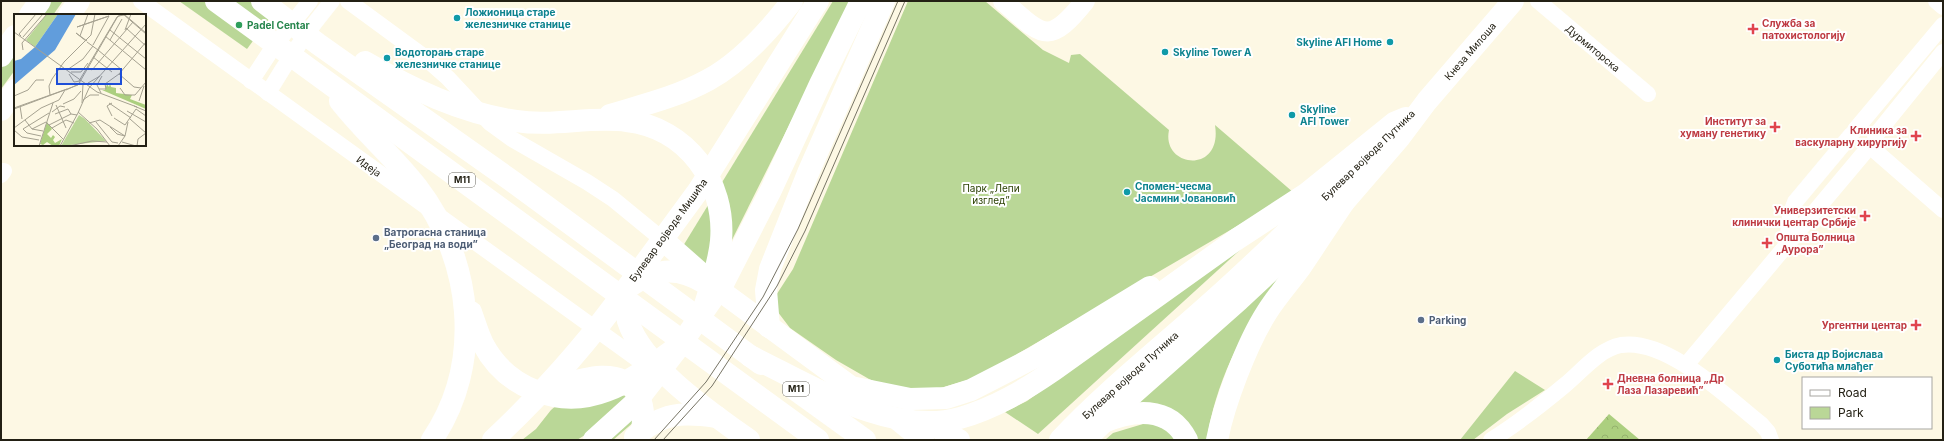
<svg xmlns="http://www.w3.org/2000/svg" width="1944" height="441" viewBox="0 0 1944 441" font-family="Inter,sans-serif">
<style>
.green{fill:#bad797}
.forest{fill:url(#forest-crowns)}
.lines{fill:none;stroke-linecap:round;stroke-linejoin:round}
.minor{stroke:#fff;stroke-width:16}
.tertiary{stroke:#fff;stroke-width:20}
.secondary{stroke:#fff;stroke-width:22}
.primary{stroke:#fff;stroke-width:22}
.trunk{stroke:#fff;stroke-width:22}
.tram{stroke:#777465;stroke-width:1}
.culture-dot{fill:#0f9aa8;stroke:#fff;stroke-width:1.5}
.leisure-dot{fill:#2e9e5b;stroke:#fff;stroke-width:1.5}
.health-dot{fill:#e0444e;stroke:#fff;stroke-width:1.5}
.service-dot{fill:#5c6f8a;stroke:#fff;stroke-width:1.5}
.labels{text-anchor:middle;stroke-width:4;stroke-linejoin:round;paint-order:stroke}
.shield{fill:#fff;stroke:#65635a;stroke-width:1}
.shield-label{font-size:9px;font-weight:bold;fill:#232014}
.culture-label{font-size:10px;font-weight:bold;fill:#0d838f;stroke:#fff;text-anchor:start}
.health-label{font-size:10px;font-weight:bold;fill:#be3a42;stroke:#fff;text-anchor:end}
.leisure-label{font-size:10px;font-weight:bold;fill:#27864d;stroke:#fff;text-anchor:start}
.street-label{font-size:10px;fill:#232014;stroke:#fff}
.park-label{font-size:10px;fill:#2b4003;stroke:#fff}
.service-label{font-size:10px;font-weight:bold;fill:#4e5e75;stroke:#fff;text-anchor:start}
.inset-road{fill:none;stroke:#a6a291;stroke-width:1}
.view{fill:#1d4ed8;fill-opacity:0.15;stroke:#1d4ed8;stroke-width:2}
.inset-edge{fill:none;stroke:#232014;stroke-width:2}
</style>
<defs>
<pattern id="forest-crowns" width="20" height="18" patternUnits="userSpaceOnUse"><rect width="20" height="18" fill="#accf7f"/><path d="M2 6a3 3 0 1 1 6 0M12 15a3 3 0 1 1 6 0" fill="none" stroke="#94b16d"/></pattern>
</defs>
<rect width="100%" height="100%" fill="#fdf8e4"/>
<g class="green">
<polygon points="46,1 63,1 53,15 37,15"/>
<polygon points="179,1 282,1 247,49"/>
<polygon points="833,1 851,1 714,276 680,251"/>
<path d="M908 1H985L1043 50 1069 63 1071 55 1080 54 1169 130C1161 168 1223 175 1215 125L1294 193 978 377 920 394 888 387 869 379 836 360 790 328 771 303 793 269Z"/>
<polygon points="15,46 15,70 1,89 1,67"/>
<polygon points="1251,240 1038,434 1005,412 1027,401"/>
<path d="M1282 272C1247 324 1216 377 1207 440H1194L1133 404Z"/>
<polygon points="1515,371 1545,390 1507,414 1473,440 1460,440"/>
<polygon points="572,392 632,396 635,421 613,440 597,440 588,433 577,440 522,440 536,429 551,410"/>
<polygon points="1153,421 1174,433 1176,440 1105,440 1113,433"/>
</g>
<polygon class="forest" points="1609,414 1640,440 1586,440"/>
<g class="lines">
<g class="minor">
<polyline points="141,1 654,371"/>
<polyline points="348,1 423,56 448,78 490,123 512,139 587,182 613,199 663,240"/>
<polyline points="1538,1 1648,94"/>
<polyline points="1936,1 1943,7"/>
<polyline points="251,81 272,49 310,1"/>
<path d="M268 93C287 61 308 30 332 1"/>
<polyline points="1855,130 1943,25"/>
<polyline points="1875,136 1943,52"/>
<polyline points="1873,149 1943,210"/>
<polyline points="1,175 4,171"/>
<polyline points="1787,245 1790,215 1795,202 1851,135"/>
<polyline points="1686,365 1864,153"/>
<path d="M1491 440C1517 424 1541 405 1565 385 1581 372 1599 349 1621 345 1667 338 1727 397 1761 424L1768 432 1771 440"/>
</g>
<path class="tertiary" d="M1003 1C1043 36 1048 47 1085 1"/>
<g class="secondary">
<polyline points="30,15 40,1"/>
<polyline points="69,15 79,1"/>
<polyline points="1,56 15,36"/>
<polyline points="1,110 15,90"/>
<polyline points="627,288 698,191 818,1"/>
<polyline points="594,440 636,402 681,344 724,282 771,190 820,84 861,1"/>
<path d="M1060 440C1108 389 1163 346 1215 299 1266 253 1314 206 1363 159"/>
</g>
<g class="primary">
<path d="M493 440C543 393 587 344 627 288"/>
<polyline points="1085,440 1134,393 1239,300 1344,202 1400,137 1427,101 1513,1"/>
</g>
<g class="trunk">
<polyline points="216,1 818,440"/>
<polyline points="262,1 318,44 512,181 761,364"/>
<path d="M365 62C412 89 461 113 516 121 553 127 590 116 627 121 687 128 726 182 721 241 719 264 710 288 703 311"/>
<path d="M340 101C364 132 394 157 417 187 473 260 484 363 432 440"/>
<path d="M610 115C643 105 677 97 708 80 741 62 769 31 792 1"/>
<polyline points="663,240 722,292 862,395"/>
<path d="M705 283C675 265 655 269 627 288 625 299 625 310 628 321 642 366 711 413 749 440"/>
<path d="M471 312C475 323 478 334 483 344 506 388 559 409 606 391 631 382 659 361 681 344"/>
<polyline points="769,327 766,290 770,269 808,173 884,1"/>
<path d="M750 356C810 385 892 437 960 418 995 408 1025 390 1054 370L1237 239 1306 194 1394 123 1406 118"/>
<polyline points="851,387 910,399 946,398 971,390 1035,357 1150,287"/>
<polyline points="793,388 865,440"/>
<path d="M545 390C572 383 616 363 636 392 644 404 644 416 642 430"/>
<polyline points="897,419 923,440"/>
<polyline points="928,422 959,440"/>
<path d="M1101 423C1132 410 1169 404 1187 440"/>
<path d="M635 437C662 412 682 412 717 417"/>
<path d="M1217 440C1224 404 1247 343 1267 312 1277 296 1289 283 1300 268 1315 246 1329 224 1344 202"/>
</g>
<g class="tram">
<polyline points="654,440 706,382 763,297 798,229 898,1"/>
<polyline points="663,440 712,386 777,286 805,231 905,1"/>
</g>
</g>
<g class="culture-dot">
<circle cx="457" cy="18" r="4"/>
<circle cx="1390" cy="42" r="4"/>
<circle cx="1165" cy="52" r="4"/>
<circle cx="387" cy="58" r="4"/>
<circle cx="1292" cy="115" r="4"/>
<circle cx="1127" cy="192" r="4"/>
<circle cx="1777" cy="360" r="4"/>
</g>
<circle class="leisure-dot" cx="239" cy="25" r="4"/>
<g class="health-dot">
<path d="M1751 23h4v4h4v4h-4v4h-4v-4h-4v-4h4z"/>
<path d="M1773 121h4v4h4v4h-4v4h-4v-4h-4v-4h4z"/>
<path d="M1914 130h4v4h4v4h-4v4h-4v-4h-4v-4h4z"/>
<path d="M1863 210h4v4h4v4h-4v4h-4v-4h-4v-4h4z"/>
<path d="M1765 237h4v4h4v4h-4v4h-4v-4h-4v-4h4z"/>
<path d="M1914 319h4v4h4v4h-4v4h-4v-4h-4v-4h4z"/>
<path d="M1606 378h4v4h4v4h-4v4h-4v-4h-4v-4h4z"/>
</g>
<g class="service-dot">
<circle cx="376" cy="238" r="4"/>
<circle cx="1421" cy="320" r="4"/>
</g>
<g class="labels">
<g class="shield">
<rect x="449" y="173" width="26" height="14" rx="3"/>
<rect x="783" y="382" width="26" height="14" rx="3"/>
</g>
<g class="shield-label">
<text x="462" y="183">M11</text>
<text x="796" y="392">M11</text>
</g>
<g class="culture-label">
<text x="465" y="16">Ложионица старе<tspan x="465" dy="12">железничке станице</tspan></text>
<text x="1382" y="46" text-anchor="end">Skyline AFI Home</text>
<text x="395" y="56">Водоторањ старе<tspan x="395" dy="12">железничке станице</tspan></text>
<text x="1173" y="56">Skyline Tower A</text>
<text x="1300" y="113">Skyline<tspan x="1300" dy="12">AFI Tower</tspan></text>
<text x="1135" y="190">Спомен-чесма<tspan x="1135" dy="12">Јасмини Јовановић</tspan></text>
<text x="1785" y="358">Биста др Војислава<tspan x="1785" dy="12">Суботића млађег</tspan></text>
</g>
<g class="health-label">
<text x="1762" y="27" text-anchor="start">Служба за<tspan x="1762" dy="12">патохистологију</tspan></text>
<text x="1766" y="125">Институт за<tspan x="1766" dy="12">хуману генетику</tspan></text>
<text x="1907" y="134">Клиника за<tspan x="1907" dy="12">васкуларну хирургију</tspan></text>
<text x="1856" y="214">Универзитетски<tspan x="1856" dy="12">клинички центар Србије</tspan></text>
<text x="1776" y="241" text-anchor="start">Општа Болница<tspan x="1776" dy="12">„Аурора”</tspan></text>
<text x="1907" y="329">Ургентни центар</text>
<text x="1617" y="382" text-anchor="start">Дневна болница „Др<tspan x="1617" dy="12">Лаза Лазаревић”</tspan></text>
</g>
<g class="leisure-label">
<text x="247" y="29">Padel Centar</text>
</g>
<g class="street-label">
<text transform="translate(1593 48) rotate(40)" y="4">Дурмиторска</text>
<text transform="translate(1470 51) rotate(-49)" y="4">Кнеза Милоша</text>
<text transform="translate(1368 155) rotate(-44)" y="4">Булевар војводе Путника</text>
<text transform="translate(369 166) rotate(36)" y="4">Идеја</text>
<text transform="translate(668 230) rotate(-54)" y="4">Булевар војводе Мишића</text>
<text transform="translate(1130 375) rotate(-42)" y="4">Булевар војводе Путника</text>
</g>
<g class="park-label">
<text x="991" y="192">Парк „Лепи<tspan x="991" dy="12">изглед”</tspan></text>
</g>
<g class="service-label">
<text x="384" y="236">Ватрогасна станица<tspan x="384" dy="12">„Београд на води”</tspan></text>
<text x="1429" y="324">Parking</text>
</g>
</g>
<g transform="translate(14 14)">
<rect width="132" height="132" fill="#fdf8e4"/>
<path d="M33 0H44L21 33 12 26ZM65 101 71 105 92 127 47 132Z" fill="#bad797"/>
<path d="M96 69 97 73 102 74V79L118 81 116 85 132 91V95L88 76H91L93 70 95 73ZM33 108 38 115 33 120 37 124 39 121 41 123 39 126 41 129 48 125 45 132H39L33 128 29 131 26 130Z" fill="#accf7f"/>
<path d="M44 0H62L41 36 0 71V47L7 45 21 33Z" fill="#619ddc"/>
<path class="inset-road" d="M109 0 132 20M95 2 63 13 95 2M112 14 132 32M96 16 132 45M111 16 117 0M0 18 83 78 123 93M7 22 5 20 22 0M66 22 74 0M91 22 132 56M9 23 29 0M96 26 108 5M72 27 62 19 73 27M73 28 84 36M79 31 95 2M9 36 8 29 33 0M84 36 108 56M79 43 98 58M73 53 78 56 119 8M53 56 69 45 79 32M57 58H67L74 49M55 60 60 68 66 67M105 60 132 28M105 60 120 73 127 74M65 67 103 3 109 0M74 69 86 62M106 74 111 81H121L132 68M85 75H92L91 70 105 60M52 76 67 69M87 79 83 71 88 62M36 81 35 72 38 65 50 48 77 21 81 0M0 82 14 76 22 66H30M69 86 76 81H85M125 87 130 72M68 89 69 70M95 89 117 104M98 89 93 92 98 102M49 90 60 85 67 77M42 91 52 114M6 92 8 105M120 92 132 97M0 94 53 75M0 95 64 71 104 2 111 1 132 19M122 95 132 102M113 97 132 108M38 98 46 92 51 93M64 98 83 115 96 132M64 99 75 74 132 10M41 100 54 95 57 100M100 104 111 111 122 95M116 105 132 119M11 106 18 115 29 117M82 108 98 128 104 129M75 109 86 106 111 122M35 111 57 100 63 101M96 113 103 120 111 122M0 114 27 94 45 86 51 76M38 114 52 106 60 109M18 115 32 108 50 126M0 116 8 123 25 126M27 122 13 119 9 115 35 99M108 128 122 132M25 132 39 89M46 132 64 99M55 132 78 127 93 128M104 132 111 122 114 108M123 132 124 125 132 119"/>
<path class="view" d="M43 55H107V70H43Z"/>
<rect width="132" height="132" class="inset-edge"/>
</g>
<rect width="1944" height="441" fill="none" stroke="#232014" stroke-width="4"/>
<rect x="1802" y="377" width="130" height="52" fill="#ffffff" stroke="#a7a6a1"/>
<rect x="1810" y="390" width="20" height="6" fill="#ffffff" stroke="#a7a6a1"/>
<text x="1838" y="397" font-size="12" fill="#232014">Road</text>
<rect x="1810" y="407" width="20" height="12" fill="#bad797" stroke="#a7a6a1"/>
<text x="1838" y="417" font-size="12" fill="#232014">Park</text>
</svg>
